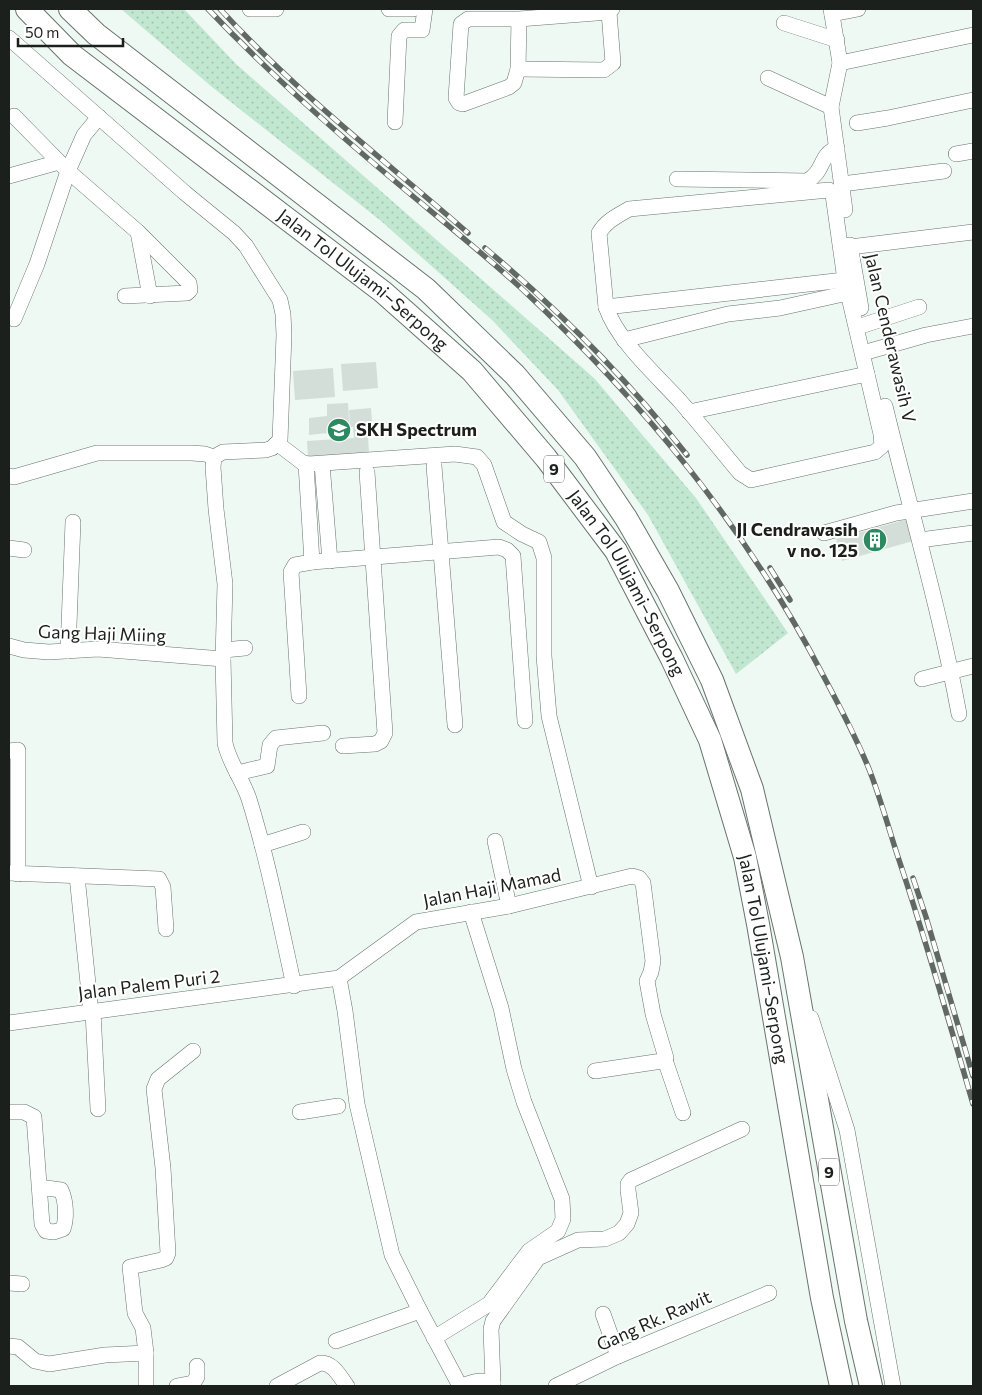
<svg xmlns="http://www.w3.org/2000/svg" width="982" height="1395" viewBox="0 0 982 1395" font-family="Commissioner,sans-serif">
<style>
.grass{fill:url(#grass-dots)}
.building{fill:#d4ded8}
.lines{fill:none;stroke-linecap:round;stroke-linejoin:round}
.minor-casing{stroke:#69736d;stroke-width:16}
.highway-casing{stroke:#69736d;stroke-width:24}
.minor{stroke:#fff;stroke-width:15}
.highway{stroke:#fff;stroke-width:22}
.rail-casing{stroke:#626965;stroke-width:5.5}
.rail{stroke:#fff;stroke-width:4;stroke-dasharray:11;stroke-linecap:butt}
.labels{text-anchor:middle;stroke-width:4;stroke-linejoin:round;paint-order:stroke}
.shield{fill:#fff;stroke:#606361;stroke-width:1}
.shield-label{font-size:16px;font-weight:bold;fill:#1c201d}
.street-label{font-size:18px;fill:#1c201d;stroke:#fff}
.poi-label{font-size:18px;font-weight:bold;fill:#1c201d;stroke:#fff;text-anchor:start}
</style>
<defs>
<pattern id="grass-dots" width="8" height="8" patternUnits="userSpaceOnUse" patternTransform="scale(1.25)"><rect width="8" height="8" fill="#c1e7d1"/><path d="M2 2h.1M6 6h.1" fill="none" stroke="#a5c6b3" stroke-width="1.8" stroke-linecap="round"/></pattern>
</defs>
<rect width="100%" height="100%" fill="#eef9f3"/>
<polygon class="grass" points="121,9 184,9 236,64 594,378 696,498 788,633 736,674 648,515 558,390 492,320 381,221 212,87"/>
<g class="building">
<polygon points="376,362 378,388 343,391 341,364"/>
<polygon points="333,368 335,397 295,400 293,371"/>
<polygon points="348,403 350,435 329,436 328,433 309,435 309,418 327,416 327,404"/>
<polygon points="371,408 373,436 368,437 369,453 308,457 307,441 354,438 353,427 350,427 349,410"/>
<polygon points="908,519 913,541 842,561 836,539"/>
</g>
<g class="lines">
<g class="minor-casing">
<g id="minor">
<polyline points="250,9 276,9"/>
<polyline points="389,9 413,9"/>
<polyline points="831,9 840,63 831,107 845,210"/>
<polyline points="832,14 858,9"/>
<polyline points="519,19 518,69 514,83 509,87 463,104 459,103 456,98 461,24 468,19 519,19 609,12"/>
<polyline points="784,23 837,40"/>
<polyline points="9,38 185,193 234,233 246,246 280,300 283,314 284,335 280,440 272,448 266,450 223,452 214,457"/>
<polyline points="840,63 973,35"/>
<polyline points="518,69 604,70 613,63 609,12 612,9"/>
<polyline points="768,78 831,107"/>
<polyline points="14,116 68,171 138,232 189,283 190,290 187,293 125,296"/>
<polyline points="395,122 399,36 404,30 422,30 425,9"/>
<polyline points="857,123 888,118 973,100"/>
<polyline points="956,154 973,151"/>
<polyline points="9,176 59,162"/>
<path d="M677 179 807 181C825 171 819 155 837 148"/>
<polyline points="842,184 944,171"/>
<polyline points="138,232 150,296"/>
<polyline points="850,245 861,308"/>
<polyline points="850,247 973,232"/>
<path d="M845 280 833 195 829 190 629 209C617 216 606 221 599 233L606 307C617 340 655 374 679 400 700 424 720 449 740 473L751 480 875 452 882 446 881 434 848 293"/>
<polyline points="606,307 853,279"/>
<polyline points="14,319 37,264 68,171 84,135 99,117"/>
<polyline points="864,325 919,307"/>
<polyline points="624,340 728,314 780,308 857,291"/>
<polyline points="870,351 926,335 973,326"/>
<path d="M885 406C910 509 940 610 959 714"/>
<polyline points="689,412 867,374"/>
<polyline points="278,444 303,463 309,464 455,454 477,457 484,465 504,522 522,534 539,542 544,558 544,656 549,716 591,887"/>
<path d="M214 457 213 467 216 509 225 584 223 659 225 743C229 763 243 780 249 799 268 860 280 923 294 986"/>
<polyline points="322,464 330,561"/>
<polyline points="434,466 455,725"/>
<polyline points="9,476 14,477 97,453 192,453 205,454 214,457"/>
<polyline points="824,533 896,513 973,501"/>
<polyline points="920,540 973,533"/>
<polyline points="9,548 24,550"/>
<polyline points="312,562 499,547 507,550 513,556 525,721"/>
<polyline points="9,646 24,650 49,652 98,649 223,659"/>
<polyline points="224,650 245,648"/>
<polyline points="68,651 73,522"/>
<polyline points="922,679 973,666"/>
<polyline points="299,696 291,572 295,565 312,562 306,464"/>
<polyline points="343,746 375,744 381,741 385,733 367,472"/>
<polyline points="9,751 18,750 18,874"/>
<polyline points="237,773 267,766 270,745 276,738 323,733"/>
<polyline points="495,841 509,906"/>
<polyline points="262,845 303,832"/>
<polyline points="9,873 159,879 163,887 166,929"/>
<polyline points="77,876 90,1003"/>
<polyline points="339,978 345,1011 357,1104 392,1255 420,1311 460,1386"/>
<polyline points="93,1012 98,1109"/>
<polyline points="811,1018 847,1130 893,1386"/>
<polyline points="9,1023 339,978 416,922 509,906 632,876 639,878 643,883 653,961 651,972 647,981 653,1014 666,1058 662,1061 595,1071"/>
<polyline points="665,1060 683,1113"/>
<path d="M9 1112H24L34 1117 42 1224 46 1231 54 1232 63 1229C67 1219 66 1200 61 1190L39 1187"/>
<polyline points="300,1112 338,1106"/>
<polyline points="9,1283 22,1284"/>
<polyline points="603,1314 618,1356"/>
<polyline points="434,1338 489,1304 529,1251 558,1231 563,1219 562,1199 524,1102 514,1069 501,1008 471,912"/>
<polyline points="336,1341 420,1311"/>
<polyline points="9,1346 18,1347 35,1361 49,1364 105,1355 146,1353"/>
<polyline points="493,1383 491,1329 493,1321 538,1258 578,1240 605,1239 619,1233 627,1224 631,1213 628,1190 628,1184 631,1180 742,1129"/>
<polyline points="146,1386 146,1353 143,1328 135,1313 130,1267 161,1260 166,1258 168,1253 163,1168 154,1089 158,1079 193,1051"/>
<polyline points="177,1386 193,1383 197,1377 197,1366"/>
<path d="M277 1386 320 1363C333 1362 340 1377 347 1386"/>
<path d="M463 1386C473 1381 482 1379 493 1383"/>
<polyline points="556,1386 618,1356 769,1293"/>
</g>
</g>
<g class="highway-casing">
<g id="highway">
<path id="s1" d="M27 9 72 55 383 292 472 371 546 458 616 551 672 659 710 740 745 857 758 924 822 1298 841 1386"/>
<polyline points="70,9 96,34 426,289 515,375 585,457 626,518 668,591 712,680 752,789 792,957 856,1321 871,1386"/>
</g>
</g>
<use href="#minor" class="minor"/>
<use href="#highway" class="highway"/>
<g class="rail-casing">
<g id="rail">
<path d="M208 9C263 67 323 121 384 172 430 211 477 248 521 288 644 403 746 527 824 677 840 707 856 737 869 769 880 797 888 826 897 854 925 937 949 1021 973 1104"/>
<path d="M220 9C295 91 384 160 468 233"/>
<path d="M485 248C559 310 627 379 687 455"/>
<polyline points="770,568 790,600"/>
<polyline points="913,878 926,917 973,1076"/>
</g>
</g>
<use href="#rail" class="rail"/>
</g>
<defs>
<g id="school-disc" transform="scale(1.25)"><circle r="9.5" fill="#2d8960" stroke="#fff"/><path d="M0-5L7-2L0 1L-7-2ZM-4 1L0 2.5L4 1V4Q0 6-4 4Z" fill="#fff"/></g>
<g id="building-disc" transform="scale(1.25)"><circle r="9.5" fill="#2d8960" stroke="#fff"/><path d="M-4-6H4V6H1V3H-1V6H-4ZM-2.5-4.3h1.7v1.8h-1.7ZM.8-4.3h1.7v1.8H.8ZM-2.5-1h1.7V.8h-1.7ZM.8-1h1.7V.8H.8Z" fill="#fff"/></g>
</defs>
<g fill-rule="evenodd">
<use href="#school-disc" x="339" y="430"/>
<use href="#building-disc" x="875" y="540"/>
</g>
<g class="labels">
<g class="shield">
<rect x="544" y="455.5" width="20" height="27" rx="4"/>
<rect x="819" y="1158.5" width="20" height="27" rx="4"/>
</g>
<g class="shield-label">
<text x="554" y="475">9</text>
<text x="829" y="1178">9</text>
</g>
<g class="street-label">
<text dy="6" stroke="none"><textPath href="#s1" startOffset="432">Jalan Tol Ulujami–Serpong</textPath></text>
<text transform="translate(890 338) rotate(77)" y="6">Jalan Cenderawasih V</text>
<text dy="6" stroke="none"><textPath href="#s1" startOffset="838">Jalan Tol Ulujami–Serpong</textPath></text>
<text transform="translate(102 634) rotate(2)" y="6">Gang Haji Miing</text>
<text transform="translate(492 888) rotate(-11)" y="6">Jalan Haji Mamad</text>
<text dy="6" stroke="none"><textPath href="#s1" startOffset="1242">Jalan Tol Ulujami–Serpong</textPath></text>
<text transform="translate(149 985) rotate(-7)" y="6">Jalan Palem Puri 2</text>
<text transform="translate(654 1321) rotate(-24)" y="6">Gang Rk. Rawit</text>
</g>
<g class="poi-label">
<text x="356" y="436">SKH Spectrum</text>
<text x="858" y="536" text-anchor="end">Jl Cendrawasih<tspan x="858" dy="21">v no. 125</tspan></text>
</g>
</g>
<rect width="982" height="1395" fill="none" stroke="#1c201d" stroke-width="20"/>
<path d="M18 38v8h105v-8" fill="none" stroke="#1c201d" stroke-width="2.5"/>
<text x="25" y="38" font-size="15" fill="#1c201d" stroke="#ffffff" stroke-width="4" paint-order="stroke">50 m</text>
</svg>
